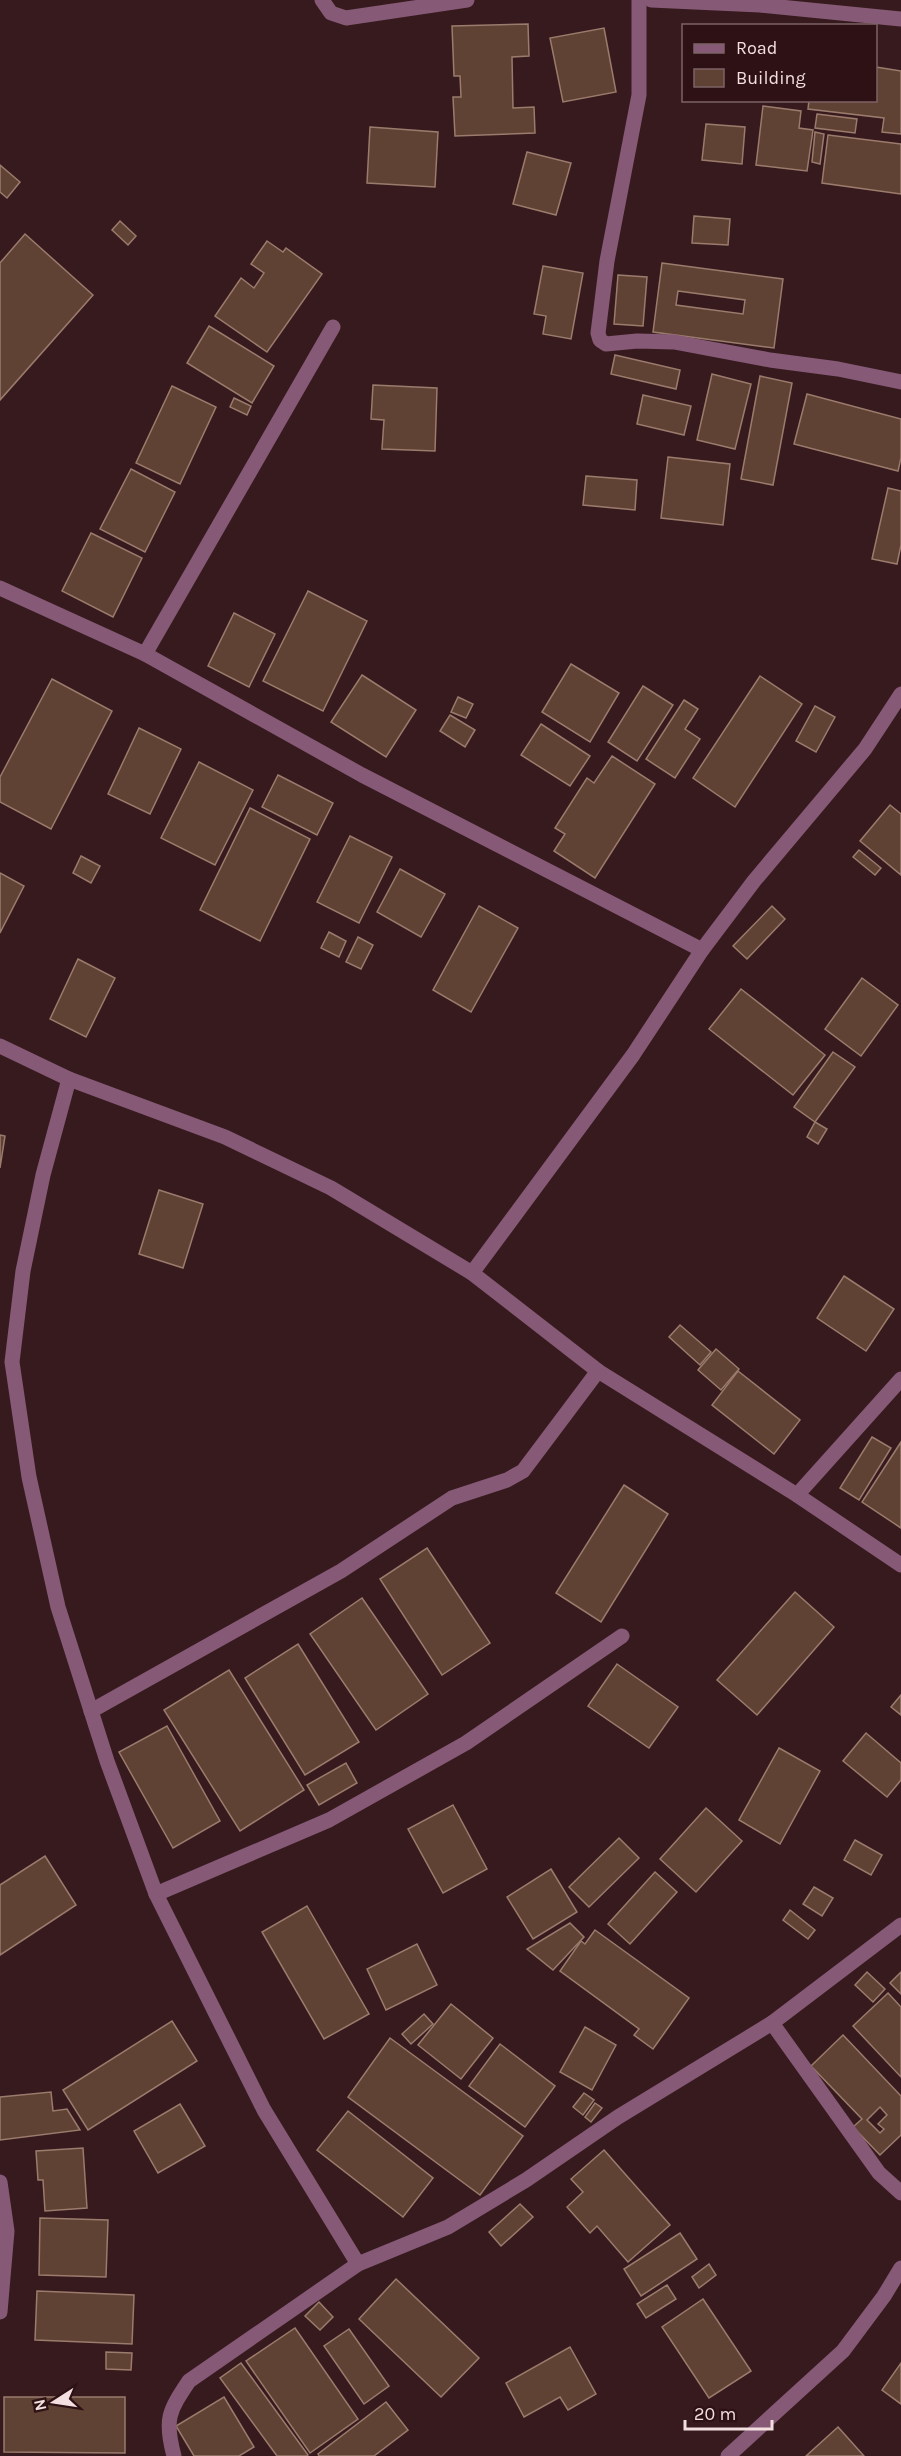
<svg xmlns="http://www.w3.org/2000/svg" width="901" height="2456" viewBox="0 0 901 2456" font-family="Karla,sans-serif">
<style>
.building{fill:#5f4234;stroke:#9b7b6c;stroke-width:1.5;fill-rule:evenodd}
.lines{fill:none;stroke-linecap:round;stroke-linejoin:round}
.minor{stroke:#865a76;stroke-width:15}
</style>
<rect width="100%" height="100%" fill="#371a1e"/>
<g class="building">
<polygon points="528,24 529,56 512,57 513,108 534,107 535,133 455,136 453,97 461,97 460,76 454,76 452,26"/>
<polygon points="604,28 616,92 563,102 550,38"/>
<polygon points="876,67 901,71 901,134 882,132 884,118 808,109 809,100 876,100"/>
<polygon points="763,106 801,111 799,128 813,130 807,171 756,165"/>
<polygon points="817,114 857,119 855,133 815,128"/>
<polygon points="706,124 745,127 742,164 702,160"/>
<polygon points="370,127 438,132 435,187 367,183"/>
<polygon points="815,132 824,134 820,164 812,162"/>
<polygon points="828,135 901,144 901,194 822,183"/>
<polygon points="527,152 571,163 556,215 513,204"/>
<polygon points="0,165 20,182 7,198 0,192"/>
<polygon points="694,216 730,219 728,245 692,243"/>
<polygon points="120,221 136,236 128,245 112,230"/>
<polygon points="25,234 93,295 0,400 0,263"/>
<polygon points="267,241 283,252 286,248 322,274 267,352 215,316 241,278 254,288 264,273 251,264"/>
<path d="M662 263 783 279 774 348 653 332ZM678 291 745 300 743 314 676 305Z"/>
<polygon points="543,266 583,273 571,339 543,334 546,316 534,314"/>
<polygon points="618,275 647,277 643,326 614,324"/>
<polygon points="209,326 274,366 252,403 187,363"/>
<polygon points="615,355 680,370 676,389 611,374"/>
<polygon points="712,374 751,384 735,449 697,440"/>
<polygon points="760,376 792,383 773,485 741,479"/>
<polygon points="373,385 437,388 435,451 382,449 384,420 371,419"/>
<polygon points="172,386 216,407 180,484 136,463"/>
<polygon points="807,394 901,419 901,458 898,471 794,444"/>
<polygon points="643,395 691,406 684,435 637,424"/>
<polygon points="234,398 251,406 247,415 230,407"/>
<polygon points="668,457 730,464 723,525 661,518"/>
<polygon points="131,469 175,492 145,552 100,529"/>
<polygon points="586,476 637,480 635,510 583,505"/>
<polygon points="888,488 901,491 901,545 897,564 872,559"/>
<polygon points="91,533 142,558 113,617 62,591"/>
<polygon points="308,591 367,621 323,711 263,681"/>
<polygon points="234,613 275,634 249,687 208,666"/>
<polygon points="571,664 619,693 590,742 542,712"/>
<polygon points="362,675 416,710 386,757 331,722"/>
<polygon points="760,676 802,704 735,807 693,778"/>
<polygon points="52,679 112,711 51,829 0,802 0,777"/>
<polygon points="643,686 673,705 637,761 608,742"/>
<polygon points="458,697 473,704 466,718 451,712"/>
<polygon points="684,700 698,709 685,729 700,739 675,778 646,759"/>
<polygon points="815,706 835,717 816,752 796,741"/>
<polygon points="450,715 475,730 465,747 440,731"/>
<polygon points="541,724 590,756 570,786 521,755"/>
<polygon points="139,728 181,749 150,814 108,794"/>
<polygon points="612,756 655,784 595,878 554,851 565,834 555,828 587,778 594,783"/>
<polygon points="199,762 253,790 215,865 161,838"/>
<polygon points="278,775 333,803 317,835 262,807"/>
<polygon points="890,805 901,814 901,875 860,841"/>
<polygon points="250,808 310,839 260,941 200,910"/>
<polygon points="350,836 392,857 359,923 317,902"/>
<polygon points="859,850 881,868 875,875 853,857"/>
<polygon points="81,856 100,866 91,883 73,873"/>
<polygon points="400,869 445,894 421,937 377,912"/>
<polygon points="0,873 24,886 0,933"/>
<polygon points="479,906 518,928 471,1012 433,990"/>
<polygon points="772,906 785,919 747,959 733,946"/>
<polygon points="329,932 346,941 339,957 321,948"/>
<polygon points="358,937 373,945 361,969 346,962"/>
<polygon points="78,959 115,978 86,1037 50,1019"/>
<polygon points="862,978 898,1005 861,1056 825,1029"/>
<polygon points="741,989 825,1055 793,1095 709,1029"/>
<polygon points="833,1052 855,1067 815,1122 794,1107"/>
<polygon points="815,1122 827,1129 818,1144 807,1137"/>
<polygon points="0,1135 5,1136 0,1168"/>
<polygon points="159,1190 203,1204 183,1268 139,1254"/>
<polygon points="844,1276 894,1309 866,1351 817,1318"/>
<polygon points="680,1325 711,1352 700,1365 669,1337"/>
<polygon points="716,1349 739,1369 721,1390 698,1370"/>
<polygon points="738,1371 800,1420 774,1454 712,1405"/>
<polygon points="872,1437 891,1448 859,1500 840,1488"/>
<polygon points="901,1442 901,1528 862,1502"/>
<polygon points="624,1485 668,1514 601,1622 556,1593"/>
<polygon points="427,1548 490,1643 442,1675 380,1579"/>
<polygon points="795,1592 834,1627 757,1715 717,1680"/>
<polygon points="362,1598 428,1694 376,1730 310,1634"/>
<polygon points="298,1644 359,1742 305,1775 245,1678"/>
<polygon points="617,1664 678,1707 649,1748 588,1706"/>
<polygon points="229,1670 304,1790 240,1831 164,1710"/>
<polygon points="901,1695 901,1715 891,1707"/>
<polygon points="167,1726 220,1821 173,1848 119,1752"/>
<polygon points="866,1733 901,1763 901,1780 887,1797 843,1761"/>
<polygon points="779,1748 820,1771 780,1844 739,1820"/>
<polygon points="346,1763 357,1783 319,1805 307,1785"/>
<polygon points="453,1805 487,1869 443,1893 408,1829"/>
<polygon points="706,1808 742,1841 696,1892 660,1859"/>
<polygon points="619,1838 639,1858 589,1907 569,1887"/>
<polygon points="855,1840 882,1855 871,1875 844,1860"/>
<polygon points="45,1856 76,1905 0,1955 0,1885"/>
<polygon points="551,1869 577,1912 533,1939 507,1897"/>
<polygon points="655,1872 677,1892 630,1944 608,1924"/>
<polygon points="814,1887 833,1898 822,1916 803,1904"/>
<polygon points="307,1906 369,2014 324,2039 262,1932"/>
<polygon points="790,1910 815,1930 808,1939 783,1920"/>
<polygon points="570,1923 584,1937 553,1970 527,1949"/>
<polygon points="595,1930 689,1998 653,2049 634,2035 639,2029 560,1971 581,1941 585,1944"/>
<polygon points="417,1944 437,1985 386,2010 367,1969"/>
<polygon points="867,1972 885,1989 873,2002 855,1985"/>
<polygon points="901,1972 901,1994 890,1983"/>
<polygon points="888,1993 901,2007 901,2077 853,2026"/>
<polygon points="451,2004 493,2038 461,2079 418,2045"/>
<polygon points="424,2014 433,2024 411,2044 402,2034"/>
<polygon points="172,2021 197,2061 88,2130 63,2090"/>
<polygon points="585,2027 616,2045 592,2090 560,2072"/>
<path d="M843 2035 901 2096V2135L880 2155 853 2127 862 2119 811 2066ZM880 2107 887 2115 878 2124 884 2129 880 2133 867 2120Z"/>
<polygon points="390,2038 523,2136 480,2195 348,2097"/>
<polygon points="500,2044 555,2086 525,2127 469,2086"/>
<polygon points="51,2092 53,2111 67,2109 80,2130 0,2140 0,2097"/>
<polygon points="584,2093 594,2100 583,2115 573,2107"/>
<polygon points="595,2103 602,2108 591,2122 585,2117"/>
<polygon points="180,2104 205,2146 158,2173 134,2131"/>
<polygon points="348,2111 433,2178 403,2217 317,2150"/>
<polygon points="83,2148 87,2208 45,2211 43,2180 38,2180 36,2151"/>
<polygon points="604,2150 670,2225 628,2262 597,2226 590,2233 567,2207 583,2192 571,2179"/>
<polygon points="520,2204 533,2217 501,2246 489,2232"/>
<polygon points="40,2218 108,2220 106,2277 39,2275"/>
<polygon points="680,2233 697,2259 641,2296 624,2269"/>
<polygon points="709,2264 716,2275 699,2288 692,2277"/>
<polygon points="396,2279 479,2358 441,2397 359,2319"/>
<polygon points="667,2285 676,2299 646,2318 637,2304"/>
<polygon points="37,2291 134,2295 132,2344 35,2340"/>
<polygon points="703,2299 751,2371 709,2398 662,2327"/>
<polygon points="319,2302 333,2317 320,2330 305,2316"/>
<polygon points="295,2328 358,2419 310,2453 246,2361"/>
<polygon points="349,2329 389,2386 364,2404 324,2346"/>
<polygon points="570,2347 596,2394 568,2410 560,2397 524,2417 506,2383"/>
<polygon points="106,2352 132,2353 131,2370 106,2369"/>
<polygon points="241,2363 308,2455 307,2456 277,2456 220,2378"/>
<polygon points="901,2363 901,2404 882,2390"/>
<polygon points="4,2397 125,2397 125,2453 4,2452"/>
<polygon points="224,2397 254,2447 239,2456 194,2456 176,2426"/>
<polygon points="386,2402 408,2430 374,2456 319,2456 318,2454"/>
<polygon points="838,2427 864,2456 806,2456"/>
</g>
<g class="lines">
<g class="minor">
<polyline points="322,0 331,13 346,18 467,0"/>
<polyline points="639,0 639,95 607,261 598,333 600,340 606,344 637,341 674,342 770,360 838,369 901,382"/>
<polyline points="651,0 760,5 901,19"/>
<polyline points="0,588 145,654 362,775 702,950"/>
<polyline points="145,654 333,327"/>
<polyline points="0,1046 69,1079 225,1137 331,1188 472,1273 598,1371 797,1495 901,1565"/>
<polyline points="69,1079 43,1175 23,1271 12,1362 29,1477 58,1607 107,1761 156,1894 264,2110 358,2264"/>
<polyline points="472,1273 633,1055 702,950 754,881 865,749 901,694"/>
<polyline points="797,1495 901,1379"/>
<polyline points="91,1711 341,1571 452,1498 507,1480 523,1471 598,1371"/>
<polyline points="156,1894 329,1820 466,1743 622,1636"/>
<polyline points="772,2023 879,2173 901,2193"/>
<polyline points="0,2182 7,2231 0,2312"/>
<path d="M174 2456C164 2419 169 2411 189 2381L358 2264 448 2227 526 2180 618 2117 772 2023 901 1925"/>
<polyline points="728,2456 843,2351 884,2296 901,2268"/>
</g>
</g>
<rect x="682" y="24" width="195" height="78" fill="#2d1114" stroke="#7d6366" stroke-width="1.5"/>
<rect x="694" y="44" width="30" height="9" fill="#865a76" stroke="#7d6366" stroke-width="1.5"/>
<text x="736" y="54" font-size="18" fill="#f4dfe0">Road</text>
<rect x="694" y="69" width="30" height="18" fill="#5f4234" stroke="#7d6366" stroke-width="1.5"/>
<text x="736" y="84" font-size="18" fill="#f4dfe0">Building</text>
<g transform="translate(54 2402) rotate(258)" stroke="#2d1114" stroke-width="4.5" paint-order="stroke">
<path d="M0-4.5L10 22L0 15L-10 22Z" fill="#f4dfe0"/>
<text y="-9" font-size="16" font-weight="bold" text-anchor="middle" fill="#f4dfe0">N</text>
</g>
<path d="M685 2420v9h87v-9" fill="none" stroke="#f4dfe0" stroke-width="3"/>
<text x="694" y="2420" font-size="18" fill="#f4dfe0" stroke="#2d1114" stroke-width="4.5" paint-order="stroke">20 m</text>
</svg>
